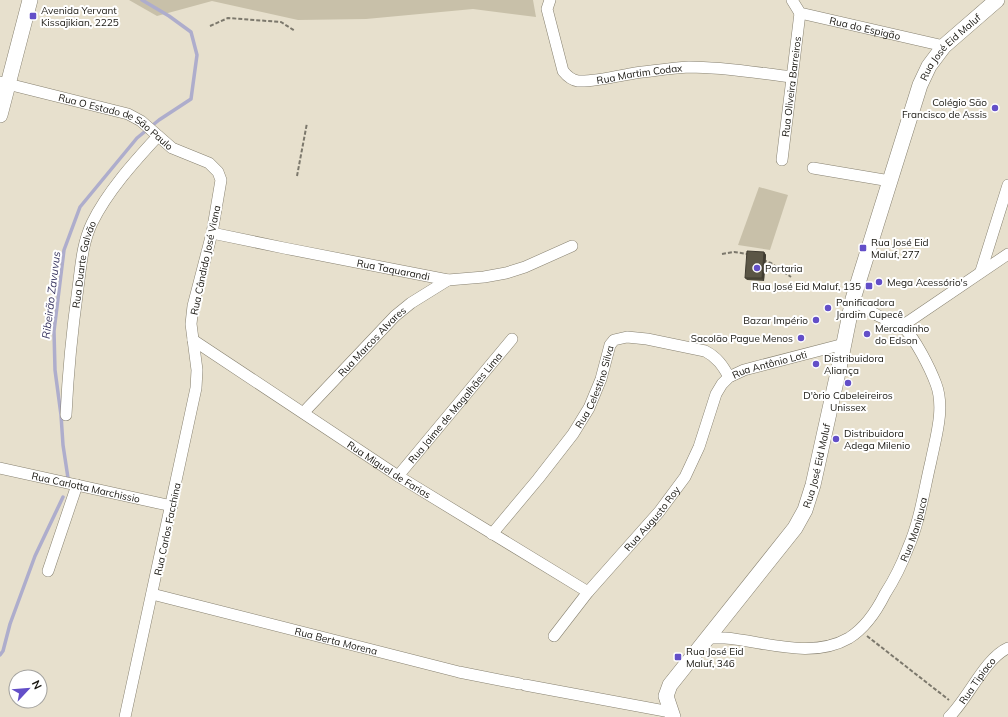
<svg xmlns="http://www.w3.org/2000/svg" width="1008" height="717" viewBox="0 0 1008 717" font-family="Mulish,sans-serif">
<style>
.green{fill:#c8c0a9}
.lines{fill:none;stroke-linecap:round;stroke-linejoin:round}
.stream{stroke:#aeadcc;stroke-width:3.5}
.street-casing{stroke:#878170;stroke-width:12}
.secondary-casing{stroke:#878170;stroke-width:16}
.path{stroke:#7c786c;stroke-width:2;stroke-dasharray:4 2;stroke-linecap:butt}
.street{stroke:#fff;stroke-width:11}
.secondary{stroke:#fff;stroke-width:15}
.wall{fill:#4e4a3c}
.shaded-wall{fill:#403c31}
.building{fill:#5b5646;stroke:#403c31}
.poi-dot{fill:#634fc8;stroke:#fff;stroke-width:1.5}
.labels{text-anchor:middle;stroke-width:4;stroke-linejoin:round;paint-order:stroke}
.poi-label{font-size:10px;fill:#181610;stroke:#fff;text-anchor:start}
.street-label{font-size:10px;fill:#181610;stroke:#fff}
.water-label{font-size:11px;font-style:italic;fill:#37345f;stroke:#fff}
</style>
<rect width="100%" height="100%" fill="#e7e0cd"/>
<g class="green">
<polygon points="129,0 533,0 536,17 473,9 366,19 298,20 212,1 157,16"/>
<polygon points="759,187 788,195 770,250 738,245"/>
</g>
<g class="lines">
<g class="stream">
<polyline points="68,478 63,445 61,415 55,370 54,331 64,250 80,207 137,138 159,120 191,99 197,55 191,32 169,16 142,0"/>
<polyline points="0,655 3,651 10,624 35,556 63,497"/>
</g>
<g class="street-casing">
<g id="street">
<path id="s1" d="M550 0 547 9 563 71C567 76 571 80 578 81 594 82 618 76 635 73 653 71 671 68 689 67 724 67 758 73 792 77"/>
<path id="s2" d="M792 0 800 13 944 46"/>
<path id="s3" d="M0 82 128 114 141 121 172 148 209 163 218 172 221 180 212 233 193 306 191 324 197 370 196 388 125 717"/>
<path id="s4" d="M782 160 800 13"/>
<polyline points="813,168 890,181"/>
<path id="s5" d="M212 233 284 248 448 280 484 277 506 273 525 267 572 246"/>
<polyline points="981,271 1008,185"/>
<polyline points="902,326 1008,254"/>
<path id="s6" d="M193 340 398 476 588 592"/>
<path id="s7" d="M304 412 395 316 411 303 448 280"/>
<path id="s8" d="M66 415C68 372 72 331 78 288 81 266 82 244 92 223 107 192 134 162 158 136"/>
<path id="s9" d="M0 468 172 506"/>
<path id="s10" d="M398 476 512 339"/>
<path id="s11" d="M492 534 538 479 573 434 589 408 601 379 610 345 614 340 627 337 647 339 705 351C717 357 723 366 729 377"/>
<polyline points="48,571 77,485"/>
<path id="s12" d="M152 594 459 672 520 684"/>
<path id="s13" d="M554 636 588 592 659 512 685 477 699 447 716 394 722 384 729 377 744 370 844 344"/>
<path id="s14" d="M706 638C712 638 719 638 725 638 764 641 811 660 849 638 865 628 877 610 885 594 894 580 902 564 908 548 920 521 924 490 931 461 936 436 945 408 936 384 930 368 915 338 903 327 898 322 889 321 883 318 873 314 863 306 853 299"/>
<polyline points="525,685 670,712"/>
<path id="s15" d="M949 717C968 699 985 658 1008 648"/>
</g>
</g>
<g class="secondary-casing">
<g id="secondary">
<polyline points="0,115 30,0"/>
<path id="s16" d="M673 717 666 696 670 685 795 528 805 510 813 485 839 368 853 299 920 85 929 66 944 46 997 0"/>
</g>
</g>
<g class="path">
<polyline points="210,26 228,18 281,22 295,31"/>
<polyline points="297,176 307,123"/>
<polyline points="722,254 734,252 748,254"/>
<polyline points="763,260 771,263 791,277"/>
<polyline points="867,636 949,700"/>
</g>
<use href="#street" class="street"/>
<use href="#secondary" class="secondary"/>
</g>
<polygon class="wall" points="764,252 766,255 764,281 747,280 745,278"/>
<polygon class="shaded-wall" points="764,252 766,255 764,281 762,278"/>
<polygon class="building" points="747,251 764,252 762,278 745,278"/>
<g class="poi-dot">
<rect x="29" y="12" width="8" height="8" rx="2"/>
<circle cx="995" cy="108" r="4"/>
<rect x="859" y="244" width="8" height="8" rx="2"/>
<circle cx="757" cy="268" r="4"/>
<circle cx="879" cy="282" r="4"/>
<rect x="865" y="282" width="8" height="8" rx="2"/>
<circle cx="828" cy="308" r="4"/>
<circle cx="816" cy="320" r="4"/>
<circle cx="867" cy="334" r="4"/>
<circle cx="801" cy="338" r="4"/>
<circle cx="816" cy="364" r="4"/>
<circle cx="848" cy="383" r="4"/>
<circle cx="836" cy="439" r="4"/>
<rect x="674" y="653" width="8" height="8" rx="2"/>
</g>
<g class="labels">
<g class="poi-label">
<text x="41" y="14">Avenida Yervant<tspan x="41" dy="12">Kissajikian, 2225</tspan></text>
<text x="987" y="106" text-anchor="end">Colégio São<tspan x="987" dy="12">Francisco de Assis</tspan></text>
<text x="871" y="246">Rua José Eid<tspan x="871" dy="12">Maluf, 277</tspan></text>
<text x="765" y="272">Portaria</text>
<text x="887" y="286">Mega Acessório's</text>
<text x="861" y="290" text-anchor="end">Rua José Eid Maluf, 135</text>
<text x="836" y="306">Panificadora<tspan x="836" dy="12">Jardim Cupecê</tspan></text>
<text x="808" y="324" text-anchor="end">Bazar Império</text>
<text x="875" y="332">Mercadinho<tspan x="875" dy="12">do Edson</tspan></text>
<text x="793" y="342" text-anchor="end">Sacolão Pague Menos</text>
<text x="824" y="362">Distribuidora<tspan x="824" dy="12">Aliança</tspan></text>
<text x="848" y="399" text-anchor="middle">D'òrio Cabeleireiros<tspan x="848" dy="12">Unissex</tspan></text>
<text x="844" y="437">Distribuidora<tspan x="844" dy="12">Adega Milenio</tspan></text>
<text x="686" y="655">Rua José Eid<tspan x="686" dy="12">Maluf, 346</tspan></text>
</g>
<g class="street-label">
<text dy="4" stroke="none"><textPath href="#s2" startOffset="82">Rua do Espigão</textPath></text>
<text dy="4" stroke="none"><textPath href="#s16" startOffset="745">Rua José Eid Maluf</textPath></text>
<text dy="4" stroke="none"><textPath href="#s1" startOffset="154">Rua Martim Codax</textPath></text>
<text dy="4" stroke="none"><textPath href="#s4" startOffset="74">Rua Oliveira Barreiros</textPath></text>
<text dy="4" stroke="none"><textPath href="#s3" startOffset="124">Rua O Estado de São Paulo</textPath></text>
<text transform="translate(205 260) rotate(-78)" y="4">Rua Cândido José Viana</text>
<text dy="4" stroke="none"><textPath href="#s8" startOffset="152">Rua Duarte Galvão</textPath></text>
<text dy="4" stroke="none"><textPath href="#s5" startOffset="185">Rua Taquarandi</textPath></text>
<text dy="4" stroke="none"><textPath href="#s7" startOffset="98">Rua Marcos Alvares</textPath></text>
<text dy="4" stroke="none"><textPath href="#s13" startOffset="359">Rua Antônio Loti</textPath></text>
<text dy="4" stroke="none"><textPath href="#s11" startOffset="181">Rua Celestino Silva</textPath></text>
<text dy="4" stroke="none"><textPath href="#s10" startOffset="89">Rua Jaime de Magalhães Lima</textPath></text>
<text dy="4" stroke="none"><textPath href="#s16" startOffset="301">Rua José Eid Maluf</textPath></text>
<text dy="4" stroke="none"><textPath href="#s6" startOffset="235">Rua Miguel de Farias</textPath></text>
<text dy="4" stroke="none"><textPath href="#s9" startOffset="88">Rua Carlotta Marchissio</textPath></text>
<text dy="4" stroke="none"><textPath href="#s13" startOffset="153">Rua Augusto Roy</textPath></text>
<text transform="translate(167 529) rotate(-78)" y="4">Rua Carlos Facchina</text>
<text dy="4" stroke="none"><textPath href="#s14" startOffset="274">Rua Manipuca</textPath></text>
<text dy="4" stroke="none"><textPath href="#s12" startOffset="190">Rua Berta Morena</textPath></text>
<text dy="4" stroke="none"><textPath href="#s15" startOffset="46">Rua Tipiaco</textPath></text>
</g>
<g class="water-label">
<text transform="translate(51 295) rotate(-83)" y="4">Ribeirão Zavuvus</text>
</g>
</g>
<g transform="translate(28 689) rotate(64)"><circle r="19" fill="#ffffff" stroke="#a3a29f"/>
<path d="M0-3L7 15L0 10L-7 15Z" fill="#634fc8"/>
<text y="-6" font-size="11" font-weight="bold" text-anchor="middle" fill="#181610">N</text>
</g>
</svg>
